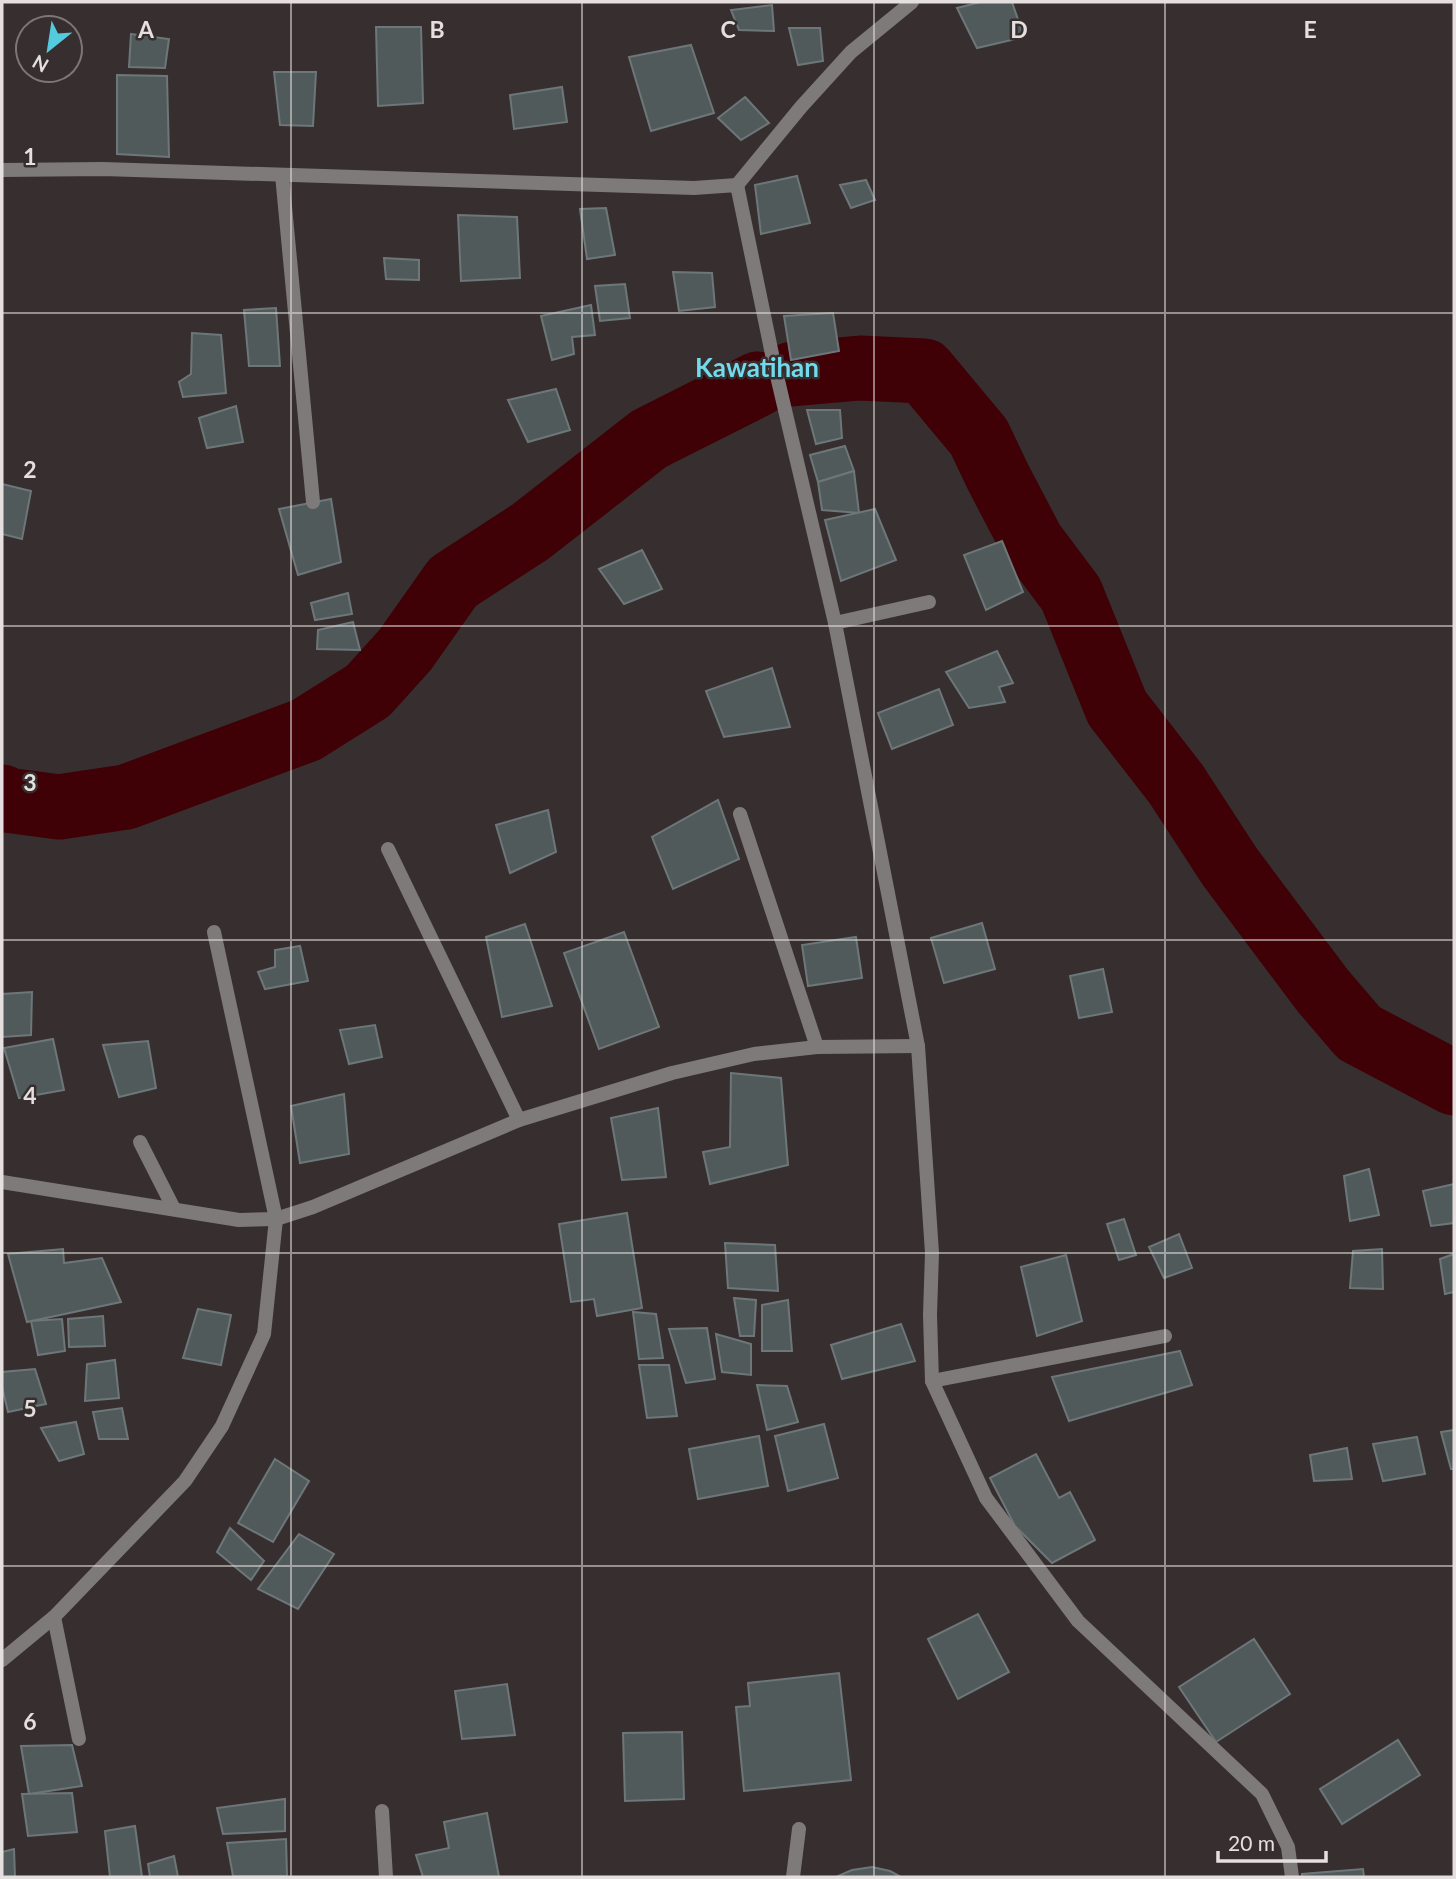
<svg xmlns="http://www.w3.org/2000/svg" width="1456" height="1879" viewBox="0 0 1456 1879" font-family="Lato,sans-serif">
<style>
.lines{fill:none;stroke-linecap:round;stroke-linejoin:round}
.river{stroke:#3f0006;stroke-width:65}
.building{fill:#515a5b;stroke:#6d7678;stroke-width:2}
.minor{stroke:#7e7a7a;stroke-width:14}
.grid{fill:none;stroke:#e5e0df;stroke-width:2;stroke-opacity:0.55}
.labels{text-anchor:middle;stroke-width:5;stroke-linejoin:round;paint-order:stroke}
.neighbourhood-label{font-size:26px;font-weight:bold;fill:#72daed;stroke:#372f2f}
.grid-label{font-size:23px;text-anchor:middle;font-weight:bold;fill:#e5e0df;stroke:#372f2f;stroke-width:5;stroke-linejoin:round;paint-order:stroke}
</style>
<rect width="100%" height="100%" fill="#372f2f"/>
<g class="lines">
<g class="river">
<polyline points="792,374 860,368 924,371 979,437 998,477 1032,542 1071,594 1117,708 1176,784 1230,867 1323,991 1359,1033 1454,1083"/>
<polyline points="2,797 6,800 59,807 126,797 306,730 368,691 405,650 453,582 530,532 649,439 758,384"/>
</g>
</g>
<g class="building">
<polygon points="981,2 1012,2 1024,37 977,48 957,8"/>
<polygon points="772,5 774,31 739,30 731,10"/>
<polygon points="376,27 421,27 423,103 378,106"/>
<polygon points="789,28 820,28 823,61 798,65"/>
<polygon points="131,34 169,39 165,68 129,67"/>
<polygon points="691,45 714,113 651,131 629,57"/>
<polygon points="274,72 316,72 313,126 280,125"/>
<polygon points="117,75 167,76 169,157 117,154"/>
<polygon points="562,87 567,122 514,129 510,95"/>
<polygon points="745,97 769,123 741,140 718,118"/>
<polygon points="797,176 810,223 761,234 755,185"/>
<polygon points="866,180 875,200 851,208 840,185"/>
<polygon points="606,208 615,255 587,259 580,209"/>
<polygon points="458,215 517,217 520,278 461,281"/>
<polygon points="384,258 419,260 419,280 386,279"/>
<polygon points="673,272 712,273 715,307 679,311"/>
<polygon points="625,284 630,318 600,321 595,286"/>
<polygon points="591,305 595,335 572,337 574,354 552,360 541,316"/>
<polygon points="276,308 280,366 249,366 244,310"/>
<polygon points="833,313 839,351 791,360 784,316"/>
<polygon points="192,333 221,335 226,393 183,397 179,382 191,374"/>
<polygon points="556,389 570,430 528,442 508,400"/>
<polygon points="236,406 243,442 207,448 199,418"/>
<polygon points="807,410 840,410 842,438 816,444"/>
<polygon points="845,446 854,471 818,482 810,455"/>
<polygon points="854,471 859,513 822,510 818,482"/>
<polygon points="2,484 31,491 22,539 2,534"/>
<polygon points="331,499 341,562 298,575 279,509"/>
<polygon points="875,509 896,560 841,581 825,520"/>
<polygon points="1002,541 1023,592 986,610 964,555"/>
<polygon points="642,550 662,589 624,604 599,569"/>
<polygon points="348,593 352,614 315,620 311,603"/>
<polygon points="353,622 360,650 317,649 318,630"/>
<polygon points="997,651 1013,683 999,687 1005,702 969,708 946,672"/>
<polygon points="772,668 790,727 724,737 706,691"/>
<polygon points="939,689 953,725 892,749 878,713"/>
<polygon points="718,800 739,859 673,889 652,837"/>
<polygon points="548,810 556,852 510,873 496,825"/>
<polygon points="982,923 995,969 944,983 931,938"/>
<polygon points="525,924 552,1006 502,1017 486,937"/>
<polygon points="624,932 659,1027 599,1049 564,953"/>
<polygon points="856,937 862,978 808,986 802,945"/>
<polygon points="300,946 308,981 265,989 258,972 275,967 275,950"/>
<polygon points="1103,969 1112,1012 1079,1018 1070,976"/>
<polygon points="32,992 31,1035 2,1037 2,994"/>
<polygon points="375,1025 382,1057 349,1064 340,1030"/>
<polygon points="53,1039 64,1090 19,1098 4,1048"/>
<polygon points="148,1041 156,1088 119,1097 103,1045"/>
<polygon points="731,1073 781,1078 788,1165 710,1184 703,1152 730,1147"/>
<polygon points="344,1094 349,1154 300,1163 291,1106"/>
<polygon points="658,1108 666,1177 622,1180 611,1118"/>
<polygon points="1369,1169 1379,1215 1350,1221 1344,1176"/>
<polygon points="1454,1184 1454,1223 1431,1226 1423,1191"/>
<polygon points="627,1213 642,1308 597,1316 594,1299 571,1302 559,1224"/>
<polygon points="1124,1219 1136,1255 1119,1260 1107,1224"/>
<polygon points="1179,1234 1192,1268 1164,1278 1149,1247"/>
<polygon points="725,1243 775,1245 778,1291 728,1288"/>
<polygon points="63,1249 64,1263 102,1258 121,1302 27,1322 8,1254"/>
<polygon points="1382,1249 1383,1289 1350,1288 1353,1251"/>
<polygon points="1454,1254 1454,1292 1445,1294 1440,1259"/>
<polygon points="1066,1255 1082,1321 1037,1336 1021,1267"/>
<polygon points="734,1298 756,1300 754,1336 740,1336"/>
<polygon points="788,1300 792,1351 762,1351 762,1305"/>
<polygon points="198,1309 231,1315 221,1365 183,1358"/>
<polygon points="633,1312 656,1314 663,1358 639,1359"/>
<polygon points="103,1316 105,1346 69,1347 68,1319"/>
<polygon points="62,1319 65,1351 38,1355 31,1321"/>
<polygon points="901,1324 915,1361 842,1379 831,1345"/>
<polygon points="707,1328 715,1379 686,1383 669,1329"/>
<polygon points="716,1334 751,1344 751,1375 722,1372"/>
<polygon points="1180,1351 1192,1385 1069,1421 1052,1377"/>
<polygon points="115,1360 119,1398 85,1401 87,1364"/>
<polygon points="639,1365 669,1365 677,1416 647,1418"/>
<polygon points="35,1369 46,1404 8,1412 2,1387 2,1372"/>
<polygon points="757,1385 787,1386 798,1422 767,1430"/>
<polygon points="122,1408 128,1439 99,1439 93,1412"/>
<polygon points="76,1422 84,1454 59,1461 41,1428"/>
<polygon points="824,1424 838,1478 788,1491 775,1436"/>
<polygon points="1454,1430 1454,1469 1451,1469 1441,1432"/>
<polygon points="759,1436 768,1486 698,1499 689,1449"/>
<polygon points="1417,1437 1425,1474 1383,1481 1373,1444"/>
<polygon points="1347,1448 1352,1479 1314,1481 1310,1455"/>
<polygon points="1036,1454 1059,1498 1070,1492 1095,1540 1052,1563 1015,1526 990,1478"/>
<polygon points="275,1459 309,1481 273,1542 238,1523"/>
<polygon points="230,1528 264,1561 251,1580 217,1552"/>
<polygon points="299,1534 334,1554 298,1609 258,1589"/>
<polygon points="978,1614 1009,1672 958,1699 928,1639"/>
<polygon points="1254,1639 1290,1694 1216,1742 1179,1687"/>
<polygon points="839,1673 851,1780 744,1791 736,1707 750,1706 748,1683"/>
<polygon points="507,1684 515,1735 462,1739 455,1691"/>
<polygon points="682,1732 684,1799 625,1801 623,1733"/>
<polygon points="1398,1740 1420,1775 1342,1824 1320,1789"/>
<polygon points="72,1745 82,1786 29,1794 21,1746"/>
<polygon points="72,1793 77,1832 28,1836 22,1794"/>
<polygon points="285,1799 285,1831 223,1834 217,1808"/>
<polygon points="487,1813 499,1877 423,1877 416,1855 449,1848 444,1822"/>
<polygon points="135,1826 142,1877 110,1877 105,1831"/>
<polygon points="286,1839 287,1876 233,1876 227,1843"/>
<polygon points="14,1849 15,1877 2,1877 2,1852"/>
<polygon points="174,1856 178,1877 150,1877 148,1864"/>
<polygon points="872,1867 890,1871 901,1877 836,1877 852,1870"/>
<polygon points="1363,1869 1364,1877 1302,1877 1302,1874"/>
</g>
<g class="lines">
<g class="minor">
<polyline points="2,170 103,169 694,188 737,185 773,359 835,623 918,1046 932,1253 930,1315 932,1381 986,1498 1078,1621 1262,1794 1288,1847 1292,1877"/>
<polyline points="282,175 313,502"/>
<polyline points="737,185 801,107 851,52 912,2"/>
<polyline points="835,623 929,602"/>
<polyline points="740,814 817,1047"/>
<polyline points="388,849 519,1120"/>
<polyline points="140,1142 174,1209"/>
<polyline points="2,1182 239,1220 276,1219 313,1207 519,1120 672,1073 754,1054 817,1047 918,1046"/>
<polyline points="932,1381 1165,1336"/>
<polyline points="54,1617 79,1739"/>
<polyline points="2,1660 54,1617 185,1481 222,1426 264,1334 276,1219 214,932"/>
<polyline points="382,1811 386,1877"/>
<polyline points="793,1877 799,1829"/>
</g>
</g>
<path class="grid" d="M291 2V1877M582 2V1877M874 2V1877M1165 2V1877M2 313H1454M2 626H1454M2 940H1454M2 1253H1454M2 1566H1454"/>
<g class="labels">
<g class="neighbourhood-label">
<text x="757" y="377">Kawatihan</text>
</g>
</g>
<g class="grid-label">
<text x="146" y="38">A</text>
<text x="437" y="38">B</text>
<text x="728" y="38">C</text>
<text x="1019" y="38">D</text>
<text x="1310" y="38">E</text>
<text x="30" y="165">1</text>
<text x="30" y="478">2</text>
<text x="30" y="791">3</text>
<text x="30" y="1104">4</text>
<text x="30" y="1417">5</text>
<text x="30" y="1730">6</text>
</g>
<rect width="1456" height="1879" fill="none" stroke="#e5e0df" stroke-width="7"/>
<g transform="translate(49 49) rotate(210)"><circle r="33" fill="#372f2f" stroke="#7d7675" stroke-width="2"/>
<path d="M0-5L12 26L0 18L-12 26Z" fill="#54cade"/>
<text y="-10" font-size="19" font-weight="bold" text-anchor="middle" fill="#e5e0df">N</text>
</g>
<path d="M1218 1851v10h108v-10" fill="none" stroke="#e5e0df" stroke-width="3.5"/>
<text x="1228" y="1851" font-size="21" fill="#e5e0df" stroke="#372f2f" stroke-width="5" paint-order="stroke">20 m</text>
</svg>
